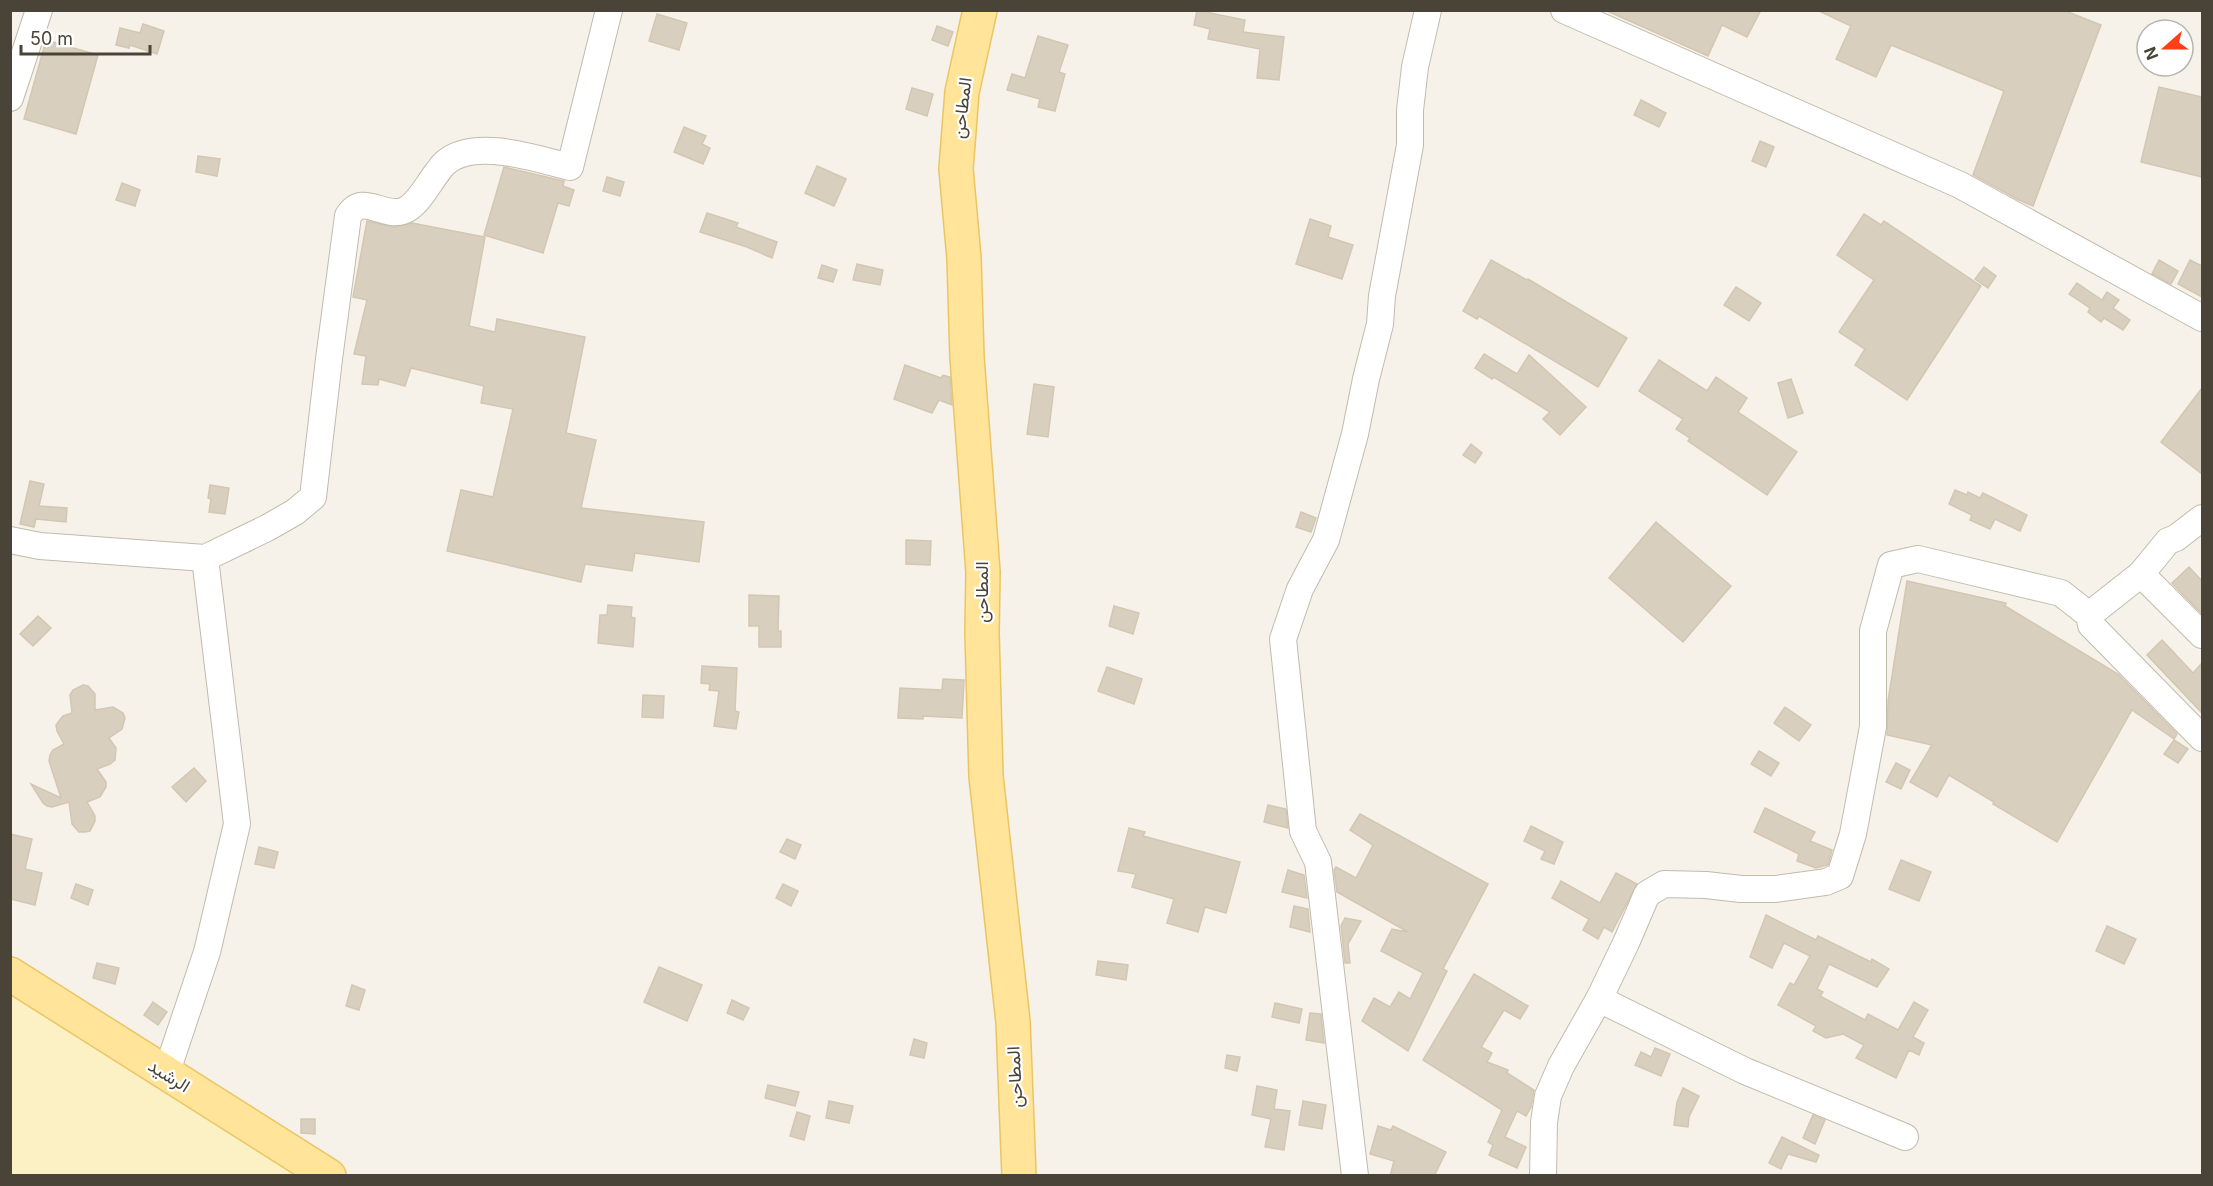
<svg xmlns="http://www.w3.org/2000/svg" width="2213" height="1186" viewBox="0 0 2213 1186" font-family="Inter,Vazirmatn,sans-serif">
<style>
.sand{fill:#fbf1c5}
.building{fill:#d8cfbf;stroke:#d4c7b1;stroke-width:1.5}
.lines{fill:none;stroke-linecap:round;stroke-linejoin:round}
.minor-casing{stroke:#c2bbac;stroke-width:28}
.major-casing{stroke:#ebc563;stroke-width:36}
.minor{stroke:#fff;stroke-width:26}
.major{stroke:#ffe49a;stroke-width:33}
.labels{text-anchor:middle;stroke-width:4.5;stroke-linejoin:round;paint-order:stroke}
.street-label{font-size:18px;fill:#4a4337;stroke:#fff}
</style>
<rect width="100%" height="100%" fill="#f6f2ea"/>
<polygon class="sand" points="10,995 132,1068 299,1175 11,1175"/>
<g class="building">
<polygon points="1197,10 1210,10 1210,13 1245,20 1243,32 1284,37 1279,80 1257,78 1260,49 1208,39 1210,29 1194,25"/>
<polygon points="1605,10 1761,10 1747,37 1722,25 1708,56"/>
<polygon points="1817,10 2063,10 2101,25 2033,206 2019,200 1973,175 2004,91 1891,45 1876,77 1836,59 1851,26"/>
<polygon points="657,14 687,23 679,50 649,41"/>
<polygon points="143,24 164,31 157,54 130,45 129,48 116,45 120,28 140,33"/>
<polygon points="937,26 953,32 948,46 932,40"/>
<polygon points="1038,36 1068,45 1059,72 1065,74 1055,111 1038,107 1040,99 1007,90 1012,74 1025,78"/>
<polygon points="46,40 98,55 76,134 24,119"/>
<polygon points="2159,87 2202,97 2202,177 2141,162"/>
<polygon points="912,88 933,94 927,116 906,109"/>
<polygon points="1641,100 1666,113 1659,127 1634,115"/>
<polygon points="684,127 706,136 702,144 710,148 703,164 674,152"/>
<polygon points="1760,141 1774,147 1766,167 1752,161"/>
<polygon points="198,156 220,159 217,176 196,172"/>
<polygon points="817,166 846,179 834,206 805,193"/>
<polygon points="504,167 564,181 563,186 574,190 569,206 558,203 543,253 484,235"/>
<polygon points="607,177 624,182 620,196 603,191"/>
<polygon points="122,183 140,190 135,206 116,200"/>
<polygon points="707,213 738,223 736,227 777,242 772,258 747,247 700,232"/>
<polygon points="1864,214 1881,225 1884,221 1981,286 1907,400 1855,365 1865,349 1839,332 1874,280 1837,255"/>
<polygon points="1310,219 1331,226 1328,237 1353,245 1342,279 1296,264"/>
<polygon points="367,221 394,227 412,223 485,237 469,326 495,332 497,319 585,337 566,433 596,440 581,508 704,522 699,562 635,553 632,571 585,564 581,582 447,551 461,490 493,497 513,409 481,403 484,386 411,368 405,386 379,379 378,385 362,384 366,356 354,354 367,300 353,297"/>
<polygon points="1491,260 1527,280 1528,279 1627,338 1598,387 1479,316 1477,319 1463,311"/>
<polygon points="2159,260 2178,271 2171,284 2152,274"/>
<polygon points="2190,260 2202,266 2202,297 2178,284"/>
<polygon points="857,264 883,270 880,285 853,280"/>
<polygon points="822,265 837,270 833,282 818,278"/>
<polygon points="1984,267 1996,276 1988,288 1975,279"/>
<polygon points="2077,283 2102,300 2107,292 2119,300 2113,308 2130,320 2123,330 2104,318 2101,322 2088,312 2090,308 2069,294"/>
<polygon points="1736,287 1761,303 1749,321 1724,305"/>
<polygon points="1484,354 1517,374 1529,355 1586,407 1560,435 1543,419 1550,412 1494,377 1492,379 1475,368"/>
<polygon points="1659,360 1707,391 1716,377 1747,398 1738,412 1797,452 1767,495 1688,441 1690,438 1676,429 1683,419 1639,391"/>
<polygon points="905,365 941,378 943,375 950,377 952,405 939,400 932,413 894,399"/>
<polygon points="1791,379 1803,413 1788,418 1778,383"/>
<polygon points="1034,384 1054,387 1048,437 1027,434"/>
<polygon points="2202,388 2202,474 2161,442"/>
<polygon points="1471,444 1482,453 1475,463 1463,455"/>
<polygon points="30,481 44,484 39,506 67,508 66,522 36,519 34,527 20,524"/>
<polygon points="210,485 229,488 225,514 209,512 211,499 208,498"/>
<polygon points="1955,490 1967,495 1968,492 1980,498 1983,493 2027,515 2020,531 1995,519 1990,529 1970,520 1972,515 1949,504"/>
<polygon points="1301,512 1316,518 1311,532 1296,527"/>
<polygon points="1656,522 1731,586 1683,642 1609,578"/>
<polygon points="906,540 931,541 930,565 906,564"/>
<polygon points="2189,567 2202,581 2202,614 2172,583"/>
<polygon points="1907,581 2006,603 2005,606 2118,674 2177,734 2174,739 2132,710 2057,842 1993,804 1994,802 1949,775 1937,797 1910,782 1932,745 1887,735 1888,701"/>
<polygon points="749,595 779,596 778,631 781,631 781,647 759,647 759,626 749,626"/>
<polygon points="608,605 632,607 631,617 635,618 633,647 598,643 600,615 607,615"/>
<polygon points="1114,606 1139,613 1133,634 1109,626"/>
<polygon points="38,616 51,628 33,646 20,634"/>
<polygon points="2162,640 2193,673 2202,663 2202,713 2147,655"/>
<polygon points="702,666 737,668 735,711 739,712 736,729 714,726 719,691 709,690 710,684 701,683"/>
<polygon points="1107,667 1142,679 1134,704 1098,691"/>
<polygon points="943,679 964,680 962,718 923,716 923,719 898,718 900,688 942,690"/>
<polygon points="83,685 88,686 95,694 95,710 113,707 123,713 125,718 122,729 109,738 116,748 115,760 110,764 97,769 106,782 106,787 100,797 87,802 95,816 95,821 90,831 85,832 79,832 72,824 69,802 52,807 47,806 43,803 31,784 61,798 49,761 50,755 53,750 64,744 57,731 56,725 63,716 72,713 70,695 73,690"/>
<polygon points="643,695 664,696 663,718 642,717"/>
<polygon points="1785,707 1811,725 1799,741 1774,723"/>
<polygon points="2174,740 2188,749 2178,763 2164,754"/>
<polygon points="1759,751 1779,763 1771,776 1751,764"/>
<polygon points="1896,763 1910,770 1901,789 1886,782"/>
<polygon points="194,768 206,781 186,802 172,787"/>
<polygon points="1268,805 1286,809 1288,828 1264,822"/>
<polygon points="1765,808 1815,832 1810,841 1832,850 1828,865 1816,868 1797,861 1799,854 1754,832"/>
<polygon points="1360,814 1488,884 1443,969 1447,971 1408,1051 1362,1021 1374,998 1390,1007 1399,992 1410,999 1423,973 1381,951 1392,929 1408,932 1337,892 1334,870 1336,867 1356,878 1373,845 1350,830"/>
<polygon points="1531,826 1563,842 1554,864 1541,859 1545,851 1524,841"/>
<polygon points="1129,828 1145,832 1143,836 1240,862 1226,913 1205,907 1198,932 1167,923 1174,899 1132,887 1136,874 1118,871"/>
<polygon points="10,834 32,839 25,869 42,873 35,905 10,899"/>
<polygon points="787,839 801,845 795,859 780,852"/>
<polygon points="259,847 278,852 274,868 255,864"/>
<polygon points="1901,860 1931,872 1919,901 1889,889"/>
<polygon points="1288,870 1304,875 1307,898 1282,892"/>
<polygon points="1616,873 1637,884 1612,932 1604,927 1598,939 1583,930 1589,919 1552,898 1561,881 1600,903"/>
<polygon points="76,884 93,890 88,905 71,898"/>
<polygon points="783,884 798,891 791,906 776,898"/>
<polygon points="1294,906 1308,909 1310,932 1290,927"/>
<polygon points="1766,915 1816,940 1818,936 1871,962 1872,959 1889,969 1877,987 1829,964 1817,989 1823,992 1820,996 1865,1020 1868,1014 1898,1030 1914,1002 1928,1010 1913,1037 1924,1043 1919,1055 1909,1050 1896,1078 1856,1058 1864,1045 1843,1034 1826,1038 1813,1031 1816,1026 1778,1005 1790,983 1794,985 1810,956 1784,943 1772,968 1750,957"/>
<polygon points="1345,918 1361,921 1348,944 1350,963 1345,963 1341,926"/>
<polygon points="2107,926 2136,939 2124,964 2096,951"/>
<polygon points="1098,961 1128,965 1126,980 1096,975"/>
<polygon points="97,963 119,968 115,984 93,978"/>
<polygon points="659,967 702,985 687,1021 644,1002"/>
<polygon points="1474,974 1528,1006 1520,1019 1504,1010 1481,1047 1492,1053 1487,1062 1508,1070 1507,1073 1534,1090 1531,1107 1526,1116 1517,1111 1505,1137 1526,1147 1517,1168 1489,1155 1493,1145 1488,1142 1502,1110 1423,1060"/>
<polygon points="352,985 365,990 359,1010 346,1006"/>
<polygon points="732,1000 749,1008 743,1020 727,1013"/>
<polygon points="153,1002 167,1012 158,1025 144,1015"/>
<polygon points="1275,1003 1302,1009 1299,1023 1272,1017"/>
<polygon points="1310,1013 1321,1014 1324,1043 1306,1040"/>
<polygon points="914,1039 927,1043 924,1058 910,1055"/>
<polygon points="1655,1048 1670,1054 1661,1076 1635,1065 1641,1052 1651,1057"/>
<polygon points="1227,1055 1240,1057 1237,1071 1225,1068"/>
<polygon points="768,1085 799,1092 795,1106 765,1098"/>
<polygon points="1257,1086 1277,1090 1274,1109 1290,1111 1284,1150 1265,1147 1271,1119 1252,1115"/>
<polygon points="1683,1088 1699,1096 1689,1117 1688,1127 1674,1125 1677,1102"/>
<polygon points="829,1101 853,1106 849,1123 826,1118"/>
<polygon points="1303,1101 1326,1105 1322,1129 1299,1125"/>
<polygon points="797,1112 810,1116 804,1140 790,1136"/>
<polygon points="1813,1115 1825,1120 1815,1144 1803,1138"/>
<polygon points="301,1119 315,1119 315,1134 301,1133"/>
<polygon points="1378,1126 1391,1130 1393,1126 1446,1152 1434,1176 1390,1176 1394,1161 1370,1154"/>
<polygon points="1782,1137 1819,1155 1816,1162 1788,1154 1781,1169 1769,1163"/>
</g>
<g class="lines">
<g class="minor-casing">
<g id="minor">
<polyline points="1564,10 1960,185 2202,318"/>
<polyline points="10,98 39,10"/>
<path d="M10 540 40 546 205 558 267 528 295 512 313 497 329 359 348 216C363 192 382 218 403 211 417 206 427 186 436 174 439 171 441 166 445 163 474 137 537 159 570 167L609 10"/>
<polyline points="2141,574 2202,635"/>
<polyline points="2089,615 2141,574 2168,541 2176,538 2202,518"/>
<polyline points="1599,999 1745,1071 1905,1137"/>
<polyline points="166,1074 207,952 237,824 205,558"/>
<polyline points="1355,1176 1318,862 1303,831 1283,639 1300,589 1326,540 1355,434 1366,379 1380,324 1382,296 1410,145 1410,110 1415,67 1428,10"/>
<polyline points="1543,1176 1544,1122 1548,1096 1561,1066 1599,999 1626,943 1647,894 1664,884 1706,885 1741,889 1776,889 1826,882 1840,876 1853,834 1873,727 1873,631 1891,565 1918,559 2061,593 2089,615 2091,625 2202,738"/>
</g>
</g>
<g class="major-casing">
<g id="major">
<polyline points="980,10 962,92 956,169 964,258 967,357 983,572 982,633 986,776 1013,1022 1019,1176"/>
<polyline points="10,974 329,1176"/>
</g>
</g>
<use href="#minor" class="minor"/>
<use href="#major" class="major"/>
</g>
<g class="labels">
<g class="street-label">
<text transform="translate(962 108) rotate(-83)" y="6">المطاحن</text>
<text transform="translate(982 592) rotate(-90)" y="6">المطاحن</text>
<text transform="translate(169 1076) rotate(32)" y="6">الرشيد</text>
<text transform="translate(1015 1077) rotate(-93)" y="6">المطاحن</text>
</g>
</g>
<rect width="2213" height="1186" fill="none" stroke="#4a4337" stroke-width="24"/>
<g transform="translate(2165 48) rotate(249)"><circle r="28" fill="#ffffff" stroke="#b7b4af" stroke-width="1.5"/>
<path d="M0-4.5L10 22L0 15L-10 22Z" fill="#ff3f18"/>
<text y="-9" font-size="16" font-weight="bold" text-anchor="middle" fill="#4a4337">N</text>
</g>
<path d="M21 45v9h129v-9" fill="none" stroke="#4a4337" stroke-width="3"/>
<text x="30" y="45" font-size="18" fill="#4a4337" stroke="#ffffff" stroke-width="4.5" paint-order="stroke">50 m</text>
</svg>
